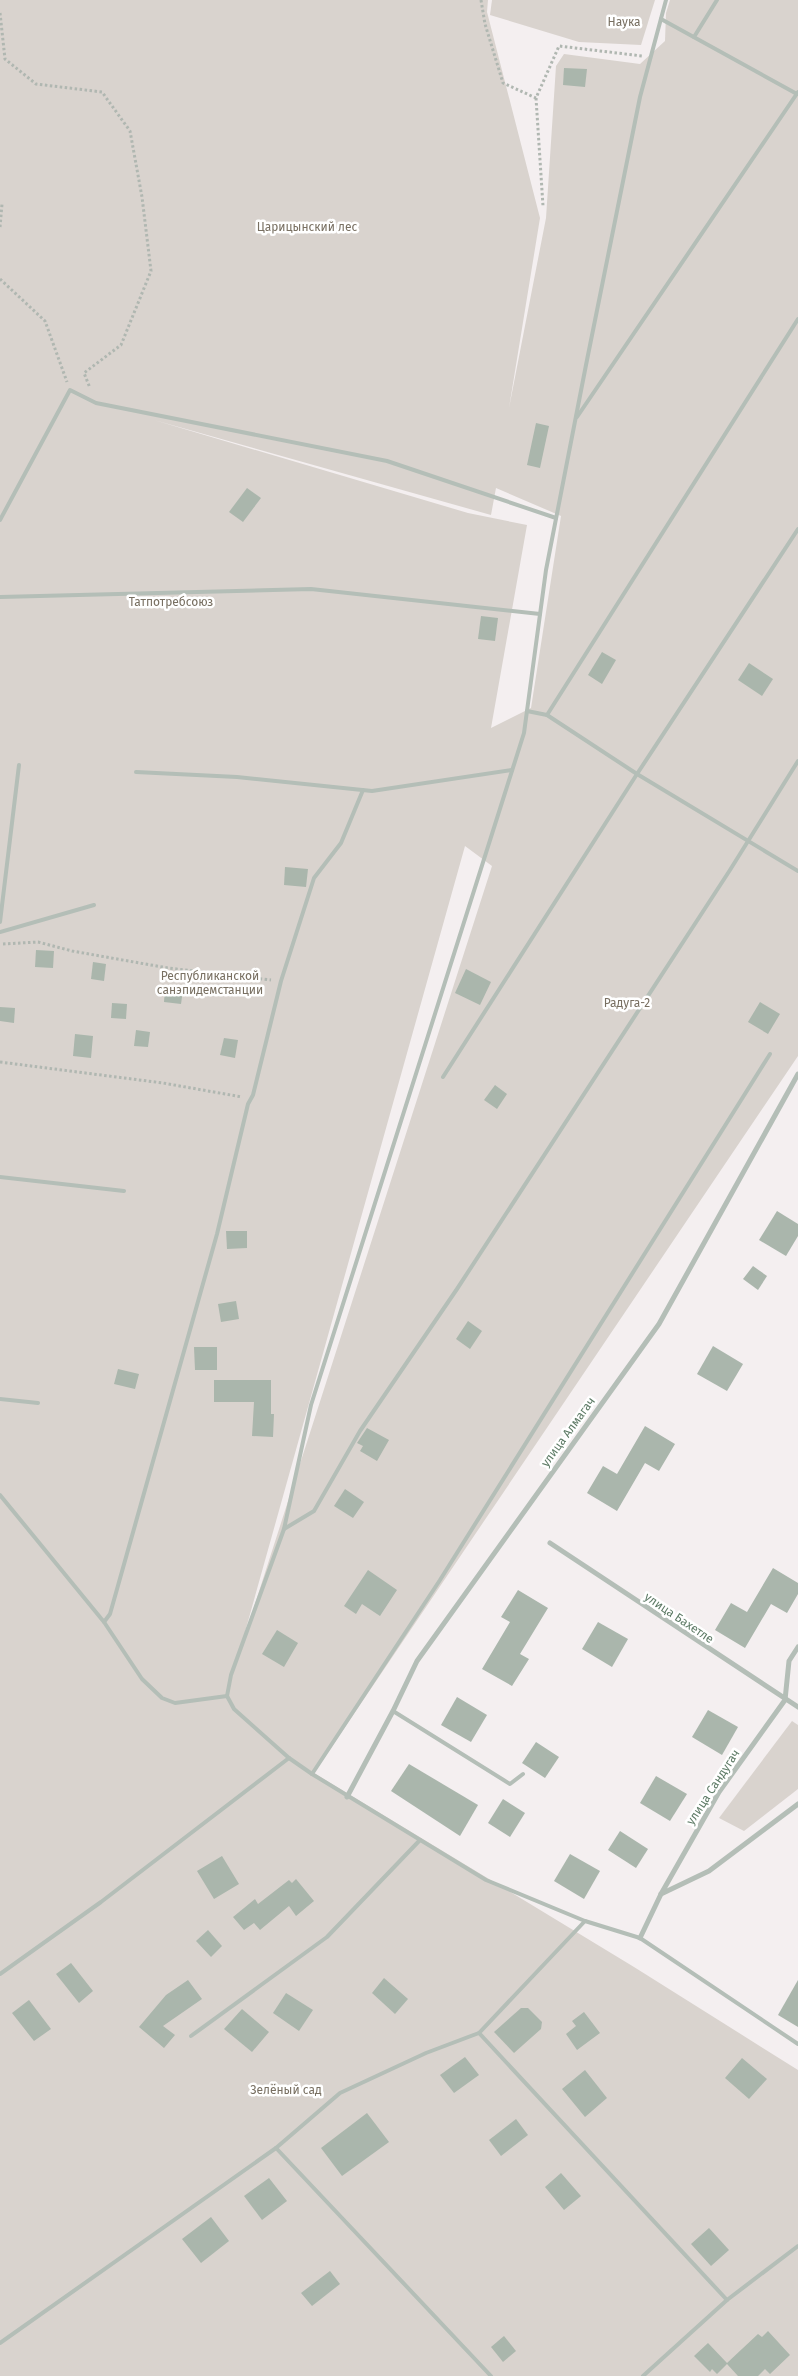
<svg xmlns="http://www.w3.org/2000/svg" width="798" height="2376" viewBox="0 0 798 2376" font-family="'Fira Sans',sans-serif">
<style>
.green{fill:#d9d3ce;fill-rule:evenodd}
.building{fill:#aab6ac}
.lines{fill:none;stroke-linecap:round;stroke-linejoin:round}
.path{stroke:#b0b7b1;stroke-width:3;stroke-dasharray:2.5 2.5;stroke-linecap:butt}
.service{stroke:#b4beb7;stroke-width:4}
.minor{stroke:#b4beb7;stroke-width:5}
.labels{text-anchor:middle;stroke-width:5;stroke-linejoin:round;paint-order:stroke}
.park-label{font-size:12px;fill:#786f61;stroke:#fff}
.street-label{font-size:12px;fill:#5e7b66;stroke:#fff}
</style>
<rect width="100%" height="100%" fill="#f4eff0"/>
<g class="green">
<path d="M0 0H488L487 12 540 218 509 408 546 218 556 66 564 54 640 64 665 41 666 13 670 0H798V1056L314 1773 634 1967 798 2070V2376H0ZM154 420 491 515 496 488 561 516 531 708 491 728 527 525 468 513ZM465 846 492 866 246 1632H245Z"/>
<polygon points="492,0 655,0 641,45 579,42 490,15"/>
<polygon points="792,1721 798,1725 798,1789 744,1831 719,1818"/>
</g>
<g class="building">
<polygon points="564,68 587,69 585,87 563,85"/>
<polygon points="536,423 549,426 540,468 527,465"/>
<polygon points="247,488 261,498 243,522 229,512"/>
<polygon points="481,616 498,618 495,641 478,639"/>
<polygon points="602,652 616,660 602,684 588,675"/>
<polygon points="749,663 773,679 762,696 738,680"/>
<polygon points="285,867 308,869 306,887 284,885"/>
<polygon points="36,950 54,951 53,968 35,967"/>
<polygon points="93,962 106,964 104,981 91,979"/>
<polygon points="466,969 491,982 480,1005 455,993"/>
<polygon points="165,988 183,990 181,1004 164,1002"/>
<polygon points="760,1002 780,1014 768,1034 748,1022"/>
<polygon points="112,1003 127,1004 126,1019 111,1018"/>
<polygon points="0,1007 15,1008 14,1023 0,1021"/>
<polygon points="136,1030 150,1032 148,1047 134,1046"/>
<polygon points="75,1034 93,1036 91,1058 73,1056"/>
<polygon points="224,1038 238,1040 235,1058 220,1055"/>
<polygon points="495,1085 507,1094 497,1109 484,1100"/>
<polygon points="777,1211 798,1224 798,1236 786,1256 759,1240"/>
<polygon points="226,1231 247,1231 247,1248 227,1249"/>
<polygon points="753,1266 767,1276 758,1290 743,1279"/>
<polygon points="236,1301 239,1319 221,1322 218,1304"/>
<polygon points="468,1321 482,1331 470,1349 456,1339"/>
<polygon points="713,1346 743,1364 727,1391 697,1374"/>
<polygon points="194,1347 217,1347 217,1370 195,1370"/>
<polygon points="118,1369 139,1374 135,1389 114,1384"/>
<polygon points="214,1380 271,1380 271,1414 274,1414 273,1437 252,1436 254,1402 214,1402"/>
<polygon points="645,1426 675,1444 659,1471 645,1463 617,1511 587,1493 603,1466 617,1474"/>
<polygon points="367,1428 389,1440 377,1461 360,1451 363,1446 357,1443"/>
<polygon points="345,1489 364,1502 353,1518 334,1506"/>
<polygon points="773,1568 798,1583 798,1594 787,1613 771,1604 745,1648 715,1630 731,1603 747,1612"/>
<polygon points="368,1570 397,1590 380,1616 362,1604 356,1614 344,1606"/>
<polygon points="518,1590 548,1608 520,1654 529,1659 512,1686 482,1669 510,1622 501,1617"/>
<polygon points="598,1622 628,1639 612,1667 582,1649"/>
<polygon points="277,1630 298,1643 284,1667 262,1654"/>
<polygon points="457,1697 487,1715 471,1742 441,1725"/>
<polygon points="708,1710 738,1727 722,1755 692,1737"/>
<polygon points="536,1742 559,1757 545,1778 522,1763"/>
<polygon points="409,1764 478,1805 460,1836 391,1791"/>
<polygon points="656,1776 687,1794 670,1821 640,1803"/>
<polygon points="503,1799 525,1813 510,1837 488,1823"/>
<polygon points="620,1831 648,1849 636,1868 608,1850"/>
<polygon points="570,1854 600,1871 584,1899 554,1881"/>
<polygon points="222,1856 239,1884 214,1899 197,1871"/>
<polygon points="296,1879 314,1901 296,1916 289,1906 260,1930 254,1923 244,1930 233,1917 255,1899 258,1904 289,1880 292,1883"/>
<polygon points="208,1930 222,1946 211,1957 196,1941"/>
<polygon points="71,1963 93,1991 79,2003 56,1974"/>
<polygon points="384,1978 408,1999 395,2014 372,1993"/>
<polygon points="188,1980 202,1999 163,2026 175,2035 164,2048 139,2027 166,1995"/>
<polygon points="798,1980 798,2027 778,2015"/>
<polygon points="286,1993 313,2010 299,2031 273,2013"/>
<polygon points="29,2000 51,2029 34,2041 12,2013"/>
<polygon points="521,2008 528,2008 542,2022 541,2029 514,2053 494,2032"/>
<polygon points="242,2009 269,2032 252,2052 224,2029"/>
<polygon points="584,2012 600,2033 577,2050 566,2034 576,2026 572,2021"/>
<polygon points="465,2057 479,2075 454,2093 440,2075"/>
<polygon points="742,2058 767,2079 749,2099 725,2078"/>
<polygon points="585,2070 607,2098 585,2117 562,2089"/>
<polygon points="367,2113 389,2142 342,2176 321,2148"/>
<polygon points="516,2119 528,2135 501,2156 489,2140"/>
<polygon points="561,2173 581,2196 564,2210 545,2187"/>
<polygon points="269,2178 287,2201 262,2220 244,2196"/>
<polygon points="211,2217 229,2241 201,2263 182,2239"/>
<polygon points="709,2228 729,2250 711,2266 691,2244"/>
<polygon points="330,2271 340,2284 312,2306 301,2293"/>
<polygon points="768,2331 790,2355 770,2374 765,2369 758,2376 738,2376 727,2364 717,2374 712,2369 710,2372 694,2356 708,2343 727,2363 758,2334 762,2337"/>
<polygon points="504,2336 516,2351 503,2362 491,2347"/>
</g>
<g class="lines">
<g class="path">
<polyline points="481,0 485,24 503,83 536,98 559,46 642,56"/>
<polyline points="0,13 5,59 36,84 102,92 130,131 142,197 151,271 121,345 84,373 90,388"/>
<polyline points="536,98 543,206"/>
<polyline points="0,227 2,204"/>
<polyline points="0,279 45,321 67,382"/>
<polyline points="3,944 38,942 72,951 168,968 271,980"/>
<polyline points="0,1062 163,1083 242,1097"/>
</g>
<g class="service">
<polyline points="666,0 640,97 586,365 546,570 524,733 311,1405 284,1529 231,1675 227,1696 234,1709 289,1758 312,1774 486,1880 585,1921 640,1938 798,2044"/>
<polyline points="661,19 797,94"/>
<polyline points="694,37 717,0"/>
<polyline points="577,417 798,92"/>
<polyline points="0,520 70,390 96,403 387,461 556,518"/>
<polyline points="0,597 311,589 540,614"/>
<polyline points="527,711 547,715 798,319"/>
<polyline points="547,715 637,774 798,871"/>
<polyline points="136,772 237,777 372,791 512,770"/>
<polyline points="0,922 19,765"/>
<polyline points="0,932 94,905"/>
<polyline points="443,1077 637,774 798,529"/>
<polyline points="0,1177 124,1191"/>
<polyline points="0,1399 38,1403"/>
<polyline points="0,1495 104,1622 142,1679 162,1698 175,1703 227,1696"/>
<polyline points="284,1529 314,1511 360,1431 457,1289 730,870 798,761"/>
<polyline points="104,1622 110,1614 217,1234 248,1104 253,1095 281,981 314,878 341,843 363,790"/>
<polyline points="393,1711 510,1784 523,1774"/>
<polyline points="312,1774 440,1580 770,1054"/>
<polyline points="0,1974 101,1902 289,1758"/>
<polyline points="479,2033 727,2300"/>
<polyline points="191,2036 327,1937 420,1840"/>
<polyline points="0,2343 276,2148"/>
<polyline points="491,2376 276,2148 340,2093 426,2053 479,2033 585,1921"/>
<polyline points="643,2376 727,2300 798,2246"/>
</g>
<g class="minor">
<polyline points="550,1543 798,1707"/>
<polyline points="347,1797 393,1711 417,1661 659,1324 798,1074"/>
<polyline points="661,1894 709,1871 798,1804"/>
<polyline points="640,1938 661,1894 719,1792 785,1700 789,1661 798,1647"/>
</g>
</g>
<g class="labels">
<g class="park-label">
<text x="624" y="26">Наука</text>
<text x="307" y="231">Царицынский лес</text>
<text x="171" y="606">Татпотребсоюз</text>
<text x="210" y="980">Республиканской<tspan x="210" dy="14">санэпидемстанции</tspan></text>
<text x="627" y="1007">Радуга-2</text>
<text x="286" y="2094">Зелёный сад</text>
</g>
<g class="street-label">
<text transform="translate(568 1432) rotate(-54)" y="4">улица Алмагач</text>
<text transform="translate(679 1618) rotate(34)" y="4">улица Бахетле</text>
<text transform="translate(713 1787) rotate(-57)" y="4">улица Сандугач</text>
</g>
</g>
</svg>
